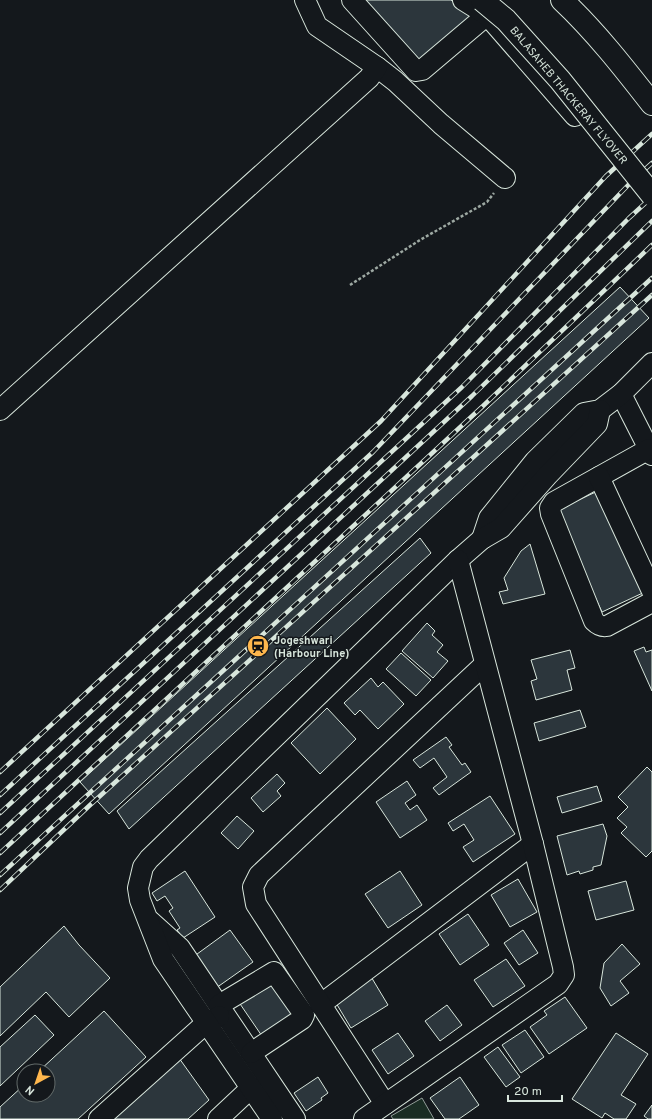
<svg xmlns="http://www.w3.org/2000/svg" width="652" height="1119" viewBox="0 0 652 1119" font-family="Overpass,sans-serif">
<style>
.green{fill:#1a2d24;stroke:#939e99}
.building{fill:#2c363c;stroke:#d8e6dc}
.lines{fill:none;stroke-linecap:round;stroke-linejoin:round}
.minor-casing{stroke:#d8e6dc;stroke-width:22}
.major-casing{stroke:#d8e6dc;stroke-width:24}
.path{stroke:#9da8a2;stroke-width:2.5;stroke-dasharray:3 2;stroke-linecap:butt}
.minor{stroke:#14181c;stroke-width:20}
.major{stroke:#14181c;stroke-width:22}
.rail-casing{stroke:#d8e6dc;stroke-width:4.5}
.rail{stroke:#14181c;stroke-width:3;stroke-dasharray:9;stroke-linecap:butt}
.major-bridge-casing{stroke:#d8e6dc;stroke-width:24;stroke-linecap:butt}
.major-bridge{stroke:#14181c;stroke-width:22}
.labels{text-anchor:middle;stroke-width:3;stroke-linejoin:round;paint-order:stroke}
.street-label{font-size:11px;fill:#d8e6dc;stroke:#14181c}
.poi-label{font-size:11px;font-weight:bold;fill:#d8e6dc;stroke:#14181c;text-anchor:start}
</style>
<rect width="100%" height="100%" fill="#14181c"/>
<polygon class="green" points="422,1098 434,1119 393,1119 391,1116"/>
<g class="building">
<polygon points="358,0 451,0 472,18 420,65"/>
<polygon points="620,287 649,318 109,814 80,782"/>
<polygon points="600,490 647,591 602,612 555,511"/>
<polygon points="420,538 431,553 129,829 117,811"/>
<polygon points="530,544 545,594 503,604 499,592 508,590 504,578 521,551"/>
<polygon points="427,623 435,631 432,635 443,645 437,652 448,661 433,678 402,651"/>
<polygon points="644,647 646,652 652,650 652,691 634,651"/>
<polygon points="570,650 575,668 567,670 572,690 536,700 531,681 537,679 531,660"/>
<polygon points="401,653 431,680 416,696 386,669"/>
<polygon points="371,678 378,687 383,682 404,704 378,729 360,710 355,715 344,703"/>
<polygon points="327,708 356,739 320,774 291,743"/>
<polygon points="580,710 586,727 539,741 534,723"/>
<polygon points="446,737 452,745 449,747 462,765 465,763 471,772 439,795 433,788 447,777 434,758 420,768 413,760"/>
<polygon points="647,767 652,772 652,851 646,857 621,833 627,827 617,818 628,807 618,797"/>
<polygon points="277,774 285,783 277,791 281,796 263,812 251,798"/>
<polygon points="407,781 416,795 405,803 410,810 417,805 427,820 400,838 376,802"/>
<polygon points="597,786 602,801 562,813 557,797"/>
<polygon points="490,796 515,834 473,862 463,847 474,840 464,824 453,831 448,823"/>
<polygon points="237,816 254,831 238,849 221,833"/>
<polygon points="603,824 607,836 601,865 593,867 593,870 580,874 579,871 567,875 557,836"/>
<polygon points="185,871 215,917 183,938 177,930 180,928 169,911 173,908 165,896 157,901 152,893"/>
<polygon points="400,871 422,905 388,928 365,894"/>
<polygon points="518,879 537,912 510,927 491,895"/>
<polygon points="626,881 634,910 596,920 588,891"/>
<polygon points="468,914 489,945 460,965 439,934"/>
<polygon points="64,926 79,945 110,978 69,1017 46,992 0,1036 0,987"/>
<polygon points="230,930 253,962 216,988 193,957"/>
<polygon points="523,930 538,953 519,965 504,943"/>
<polygon points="622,944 640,964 620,981 629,993 611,1006 600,988 604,963"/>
<polygon points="506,959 525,986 493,1007 474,980"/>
<polygon points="273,974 300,1015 264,1039 236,998"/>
<polygon points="370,975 388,1005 351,1028 333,998"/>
<polygon points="565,997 587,1028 549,1054 530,1027 547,1015 544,1011"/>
<polygon points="447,1005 462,1025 440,1041 425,1021"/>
<polygon points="104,1011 146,1057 78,1119 0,1119 0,1107 24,1085 24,1095 48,1095 48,1071 39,1071"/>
<polygon points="35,1015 54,1035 0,1086 0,1047"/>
<polygon points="525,1030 544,1057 521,1073 502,1045"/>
<polygon points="398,1033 414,1056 388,1074 372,1050"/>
<polygon points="616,1033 648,1054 621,1095 636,1104 626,1119 614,1119 605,1113 602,1118 572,1099"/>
<polygon points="498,1047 520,1077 506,1087 484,1057"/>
<polygon points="179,1058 209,1100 188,1119 111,1119"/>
<polygon points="318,1077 328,1093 321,1098 322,1100 306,1111 294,1093"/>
<polygon points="460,1077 479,1105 459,1119 445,1119 430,1098"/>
<polygon points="652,1105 652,1119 648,1119 644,1116"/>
</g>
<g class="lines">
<g class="minor-casing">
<g id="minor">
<polyline points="352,0 416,71 422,70 487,15"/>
<polyline points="463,0 487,15 575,116"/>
<polyline points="377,67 395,81 441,124 505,178"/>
<polyline points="621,394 652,455"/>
<polyline points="0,410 369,78 377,67 317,26 305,0"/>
<path d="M649 449 554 502 550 508 551 514 594 621C598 625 601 627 607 626L652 602"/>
<polyline points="599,477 652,591"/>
<polyline points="482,539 489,518 535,461 584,413 600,410 621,394 652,363"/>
<polyline points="150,921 180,948 295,1119"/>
<polyline points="219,1005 274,972 303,1013 304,1015 302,1019 251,1053"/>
<polyline points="320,1005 533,844"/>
<polyline points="385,1104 256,904 253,887 259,875 485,664"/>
<polyline points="99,1119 204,1025 219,1016"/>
<polyline points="218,1119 251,1088"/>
<polyline points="272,1119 163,959 140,900 138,888 143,867 149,859 458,560 482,539 501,528 547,476 597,424 600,410"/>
<polyline points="364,1119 558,984 564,975 563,967 533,844 458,560"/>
</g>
</g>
<g class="major-casing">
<path id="major" d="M562 0C595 31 624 68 652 104"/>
</g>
<polyline class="path" points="350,285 420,240 487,202 494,193"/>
<use href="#minor" class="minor"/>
<use href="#major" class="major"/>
<g class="rail-casing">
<g id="rail">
<polyline points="0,772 381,421 606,176 652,134"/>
<polyline points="0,795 373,452 634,179 652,163"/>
<polyline points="0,813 462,387 629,218 652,197"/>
<polyline points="0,833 472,396 652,221"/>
<polyline points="0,853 483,406 652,245"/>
<polyline points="0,875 652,278"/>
<polyline points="0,890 89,806 652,295"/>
</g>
</g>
<use href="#rail" class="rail"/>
<g class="major-bridge-casing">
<polyline id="major-bridge" points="482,0 506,20 560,80 652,195"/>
</g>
<use href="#major-bridge" class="major-bridge"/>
</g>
<defs>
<g id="station-disc" transform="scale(1.15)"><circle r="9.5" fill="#ffb74d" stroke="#14181c"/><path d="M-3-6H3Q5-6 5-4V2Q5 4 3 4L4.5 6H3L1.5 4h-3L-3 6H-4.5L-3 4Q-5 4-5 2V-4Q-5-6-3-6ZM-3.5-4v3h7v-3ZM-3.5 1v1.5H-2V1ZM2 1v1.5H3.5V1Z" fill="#111"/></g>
</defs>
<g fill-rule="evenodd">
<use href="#station-disc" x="258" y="646"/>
</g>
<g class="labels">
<g class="street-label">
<text transform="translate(569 95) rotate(50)" y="4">BALASAHEB THACKERAY FLYOVER</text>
</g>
<g class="poi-label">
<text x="274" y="644">Jogeshwari<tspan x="274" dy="13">(Harbour Line)</tspan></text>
</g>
</g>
<g transform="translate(36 1083) rotate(220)"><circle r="19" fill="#14181c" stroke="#626a69"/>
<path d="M0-3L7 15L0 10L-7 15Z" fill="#ffb74d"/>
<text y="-6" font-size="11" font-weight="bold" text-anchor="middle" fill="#d8e6dc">N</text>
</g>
<path d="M508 1095v6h54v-6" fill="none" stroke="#d8e6dc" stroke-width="2"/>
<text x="514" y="1095" font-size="12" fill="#d8e6dc" stroke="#14181c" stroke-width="3" paint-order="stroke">20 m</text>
</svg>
